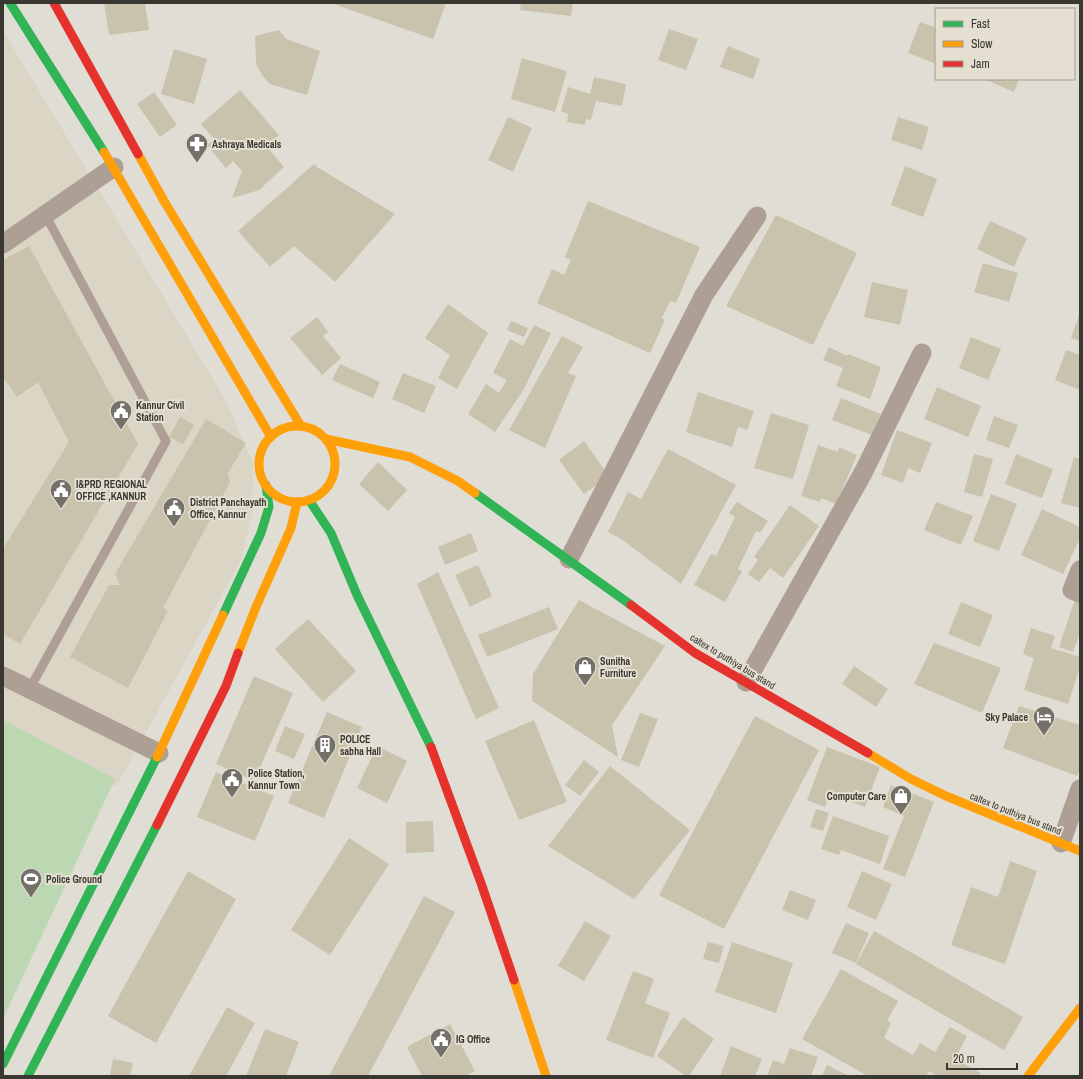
<svg xmlns="http://www.w3.org/2000/svg" width="1083" height="1079" viewBox="0 0 1083 1079" font-family="'Archivo Narrow',sans-serif">
<style>
.built{fill:#dad5c5}
.green{fill:#bbd8b3}
.building{fill:#c9c2ad}
.lines{fill:none;stroke-linecap:round;stroke-linejoin:round}
.lane{stroke:#ae9f94;stroke-width:9}
.street{stroke:#ae9f94;stroke-width:19}
.fast{stroke:#30b455;stroke-width:9}
.slow{stroke:#ff9f0a;stroke-width:9}
.jam{stroke:#e5322d;stroke-width:9}
.labels{text-anchor:middle;stroke-width:4;stroke-linejoin:round;paint-order:stroke}
.poi-label{font-size:10px;font-weight:bold;fill:#393731;stroke:#e4dfd0;text-anchor:start}
.street-label{font-size:10px;fill:#393731;stroke:#e4dfd0}
</style>
<rect width="100%" height="100%" fill="#e0ddd5"/>
<polygon class="built" points="3,31 225,399 253,463 252,514 241,560 116,787 3,729"/>
<polygon class="green" points="3,720 115,779 3,1019"/>
<g class="building">
<polygon points="104,3 145,3 149,30 109,35"/>
<polygon points="331,3 446,3 433,39"/>
<polygon points="521,3 573,3 571,16 520,10"/>
<polygon points="920,22 936,28 936,58 934,63 908,53"/>
<polygon points="669,29 698,39 686,70 658,60"/>
<polygon points="279,30 286,39 320,51 307,95 270,84 262,75 256,64 255,36"/>
<polygon points="728,46 760,59 753,79 720,67"/>
<polygon points="174,49 207,59 194,104 161,94"/>
<polygon points="522,58 567,71 555,112 511,99"/>
<polygon points="594,77 626,84 622,106 596,101 591,120 586,119 585,125 567,122 568,114 561,111 568,87 590,94"/>
<polygon points="984,79 1019,79 1014,92"/>
<polygon points="240,90 279,135 266,146 284,167 259,190 232,198 242,171 233,161 226,168 207,145 214,139 201,124"/>
<polygon points="154,92 177,125 160,137 137,104"/>
<polygon points="508,117 532,128 513,172 488,160"/>
<polygon points="898,117 929,127 922,150 891,140"/>
<polygon points="314,164 317,167 395,214 335,282 294,246 270,267 238,231"/>
<polygon points="905,166 937,179 923,217 891,205"/>
<polygon points="588,201 700,247 676,303 670,301 662,318 665,320 650,353 537,303 552,269 564,275 571,260 565,257"/>
<polygon points="776,215 857,253 813,345 726,306"/>
<polygon points="990,221 1027,238 1014,267 977,249"/>
<polygon points="29,246 138,444 20,644 3,634 3,549 69,442 38,382 17,397 3,377 3,260"/>
<polygon points="983,263 1018,273 1009,302 974,292"/>
<polygon points="872,282 908,290 900,325 864,317"/>
<polygon points="448,304 488,333 457,389 438,378 450,355 425,338"/>
<polygon points="1080,312 1080,341 1071,338"/>
<polygon points="317,317 328,332 323,336 341,358 322,375 290,338"/>
<polygon points="511,321 528,328 524,337 507,330"/>
<polygon points="534,325 551,333 524,389 495,432 468,414 486,384 499,393 507,380 493,373 510,339 523,346"/>
<polygon points="562,336 583,347 568,373 576,376 545,448 509,430"/>
<polygon points="971,337 1001,349 988,380 959,368"/>
<polygon points="829,347 847,356 848,354 881,367 870,399 836,386 843,368 823,360"/>
<polygon points="1066,350 1080,355 1080,390 1055,380"/>
<polygon points="340,364 380,382 373,398 332,380"/>
<polygon points="403,373 436,386 424,413 392,399"/>
<polygon points="937,387 981,406 968,437 924,419"/>
<polygon points="698,392 754,411 747,430 738,427 732,447 686,432"/>
<polygon points="841,398 881,414 872,435 832,420"/>
<polygon points="771,413 809,425 793,479 754,468"/>
<polygon points="994,416 1018,425 1009,448 986,440"/>
<polygon points="180,417 194,425 183,444 169,437"/>
<polygon points="206,419 246,443 228,473 230,482 163,608 168,611 128,688 70,657 109,585 120,585 115,574"/>
<polygon points="897,430 932,443 920,473 908,468 903,483 881,475"/>
<polygon points="584,441 609,476 584,494 559,460"/>
<polygon points="818,445 838,452 839,447 857,455 836,504 821,498 820,502 801,496"/>
<polygon points="668,449 736,485 681,584 621,539 608,532 628,492 641,499"/>
<polygon points="974,454 993,459 982,497 964,492"/>
<polygon points="1016,454 1053,469 1042,498 1005,484"/>
<polygon points="1074,457 1080,459 1080,508 1061,503"/>
<polygon points="378,462 407,490 388,511 359,484"/>
<polygon points="991,494 1017,504 999,551 973,541"/>
<polygon points="737,502 768,521 760,533 756,531 738,569 742,571 725,602 694,585 711,554 716,556 735,517 729,513"/>
<polygon points="936,502 973,516 961,545 924,530"/>
<polygon points="790,505 819,526 783,578 770,568 759,582 748,574 758,560 754,557"/>
<polygon points="1042,509 1080,527 1080,538 1063,574 1021,555"/>
<polygon points="471,533 478,551 445,565 438,547"/>
<polygon points="478,565 492,596 470,607 455,575"/>
<polygon points="438,572 499,708 476,719 417,584"/>
<polygon points="1076,596 1080,597 1080,632 1073,652 1059,647"/>
<polygon points="579,600 665,646 612,725 618,757 532,701 533,674"/>
<polygon points="961,602 993,615 980,647 948,634"/>
<polygon points="549,607 558,629 487,657 478,635"/>
<polygon points="308,619 356,671 323,702 275,649"/>
<polygon points="1031,628 1055,636 1051,648 1080,657 1080,667 1068,704 1024,690 1034,658 1023,654"/>
<polygon points="934,643 1001,668 982,713 914,684"/>
<polygon points="854,666 888,689 876,707 842,684"/>
<polygon points="254,676 293,693 254,781 216,764"/>
<polygon points="1019,706 1080,725 1080,769 1077,776 1003,748"/>
<polygon points="327,712 362,727 324,818 288,803"/>
<polygon points="640,713 658,719 639,767 621,760"/>
<polygon points="755,716 819,750 724,929 659,895"/>
<polygon points="534,720 567,802 519,820 485,741"/>
<polygon points="285,726 305,734 294,759 275,751"/>
<polygon points="377,746 407,761 387,803 357,788"/>
<polygon points="827,747 880,767 865,807 830,794 825,807 807,800"/>
<polygon points="584,760 599,772 580,796 565,785"/>
<polygon points="610,766 690,830 634,899 548,846"/>
<polygon points="216,772 274,796 255,841 197,817"/>
<polygon points="891,785 934,802 905,877 883,869 904,816 883,807"/>
<polygon points="816,809 829,813 823,831 810,827"/>
<polygon points="833,816 889,836 880,864 841,850 839,855 821,849"/>
<polygon points="433,821 434,852 406,853 406,822"/>
<polygon points="349,838 389,864 330,955 291,930"/>
<polygon points="1010,861 1037,871 1005,964 951,945 971,887 998,897"/>
<polygon points="188,871 236,899 156,1043 108,1016"/>
<polygon points="862,871 892,884 876,920 847,907"/>
<polygon points="790,890 816,900 808,920 782,910"/>
<polygon points="424,896 455,912 368,1076 329,1076"/>
<polygon points="585,921 611,936 584,981 558,966"/>
<polygon points="846,923 869,933 856,963 832,953"/>
<polygon points="874,931 1023,1017 1004,1050 856,964"/>
<polygon points="708,942 724,946 719,963 703,959"/>
<polygon points="732,942 793,963 776,1013 715,992"/>
<polygon points="841,969 898,1001 887,1021 891,1023 884,1038 913,1055 920,1043 935,1052 950,1027 967,1036 955,1059 981,1073 979,1076 937,1076 929,1071 926,1076 868,1076 802,1039"/>
<polygon points="633,971 654,979 645,1003 670,1013 653,1058 606,1040"/>
<polygon points="227,1007 255,1023 226,1076 189,1076"/>
<polygon points="683,1017 714,1039 689,1076 686,1076 657,1056"/>
<polygon points="450,1024 475,1071 465,1076 422,1076 407,1047"/>
<polygon points="265,1029 299,1042 286,1076 246,1076"/>
<polygon points="731,1046 762,1059 755,1076 720,1076"/>
<polygon points="790,1048 818,1057 811,1076 767,1076 773,1060 784,1064"/>
<polygon points="113,1059 133,1063 130,1076 110,1076"/>
<polygon points="827,1065 849,1076 822,1076"/>
</g>
<g class="lines">
<polyline class="lane" points="29,690 166,441 46,216"/>
<g class="street">
<polyline points="3,244 114,167"/>
<polyline points="569,559 704,295 757,216"/>
<polyline points="1080,570 1072,590 1080,593"/>
<polyline points="3,676 159,753"/>
<polyline points="746,682 863,473 922,353"/>
<polyline points="1061,843 1080,789"/>
</g>
<g class="fast">
<polyline points="10,3 104,152"/>
<polyline points="475,493 631,605"/>
<polyline points="309,500 331,533 357,595 431,747"/>
<polyline points="223,615 261,533 269,507 266,485"/>
<polyline points="3,1064 157,757"/>
<polyline points="28,1076 157,825"/>
</g>
<g class="slow">
<polyline points="104,152 271,437"/>
<polyline points="138,154 164,201 301,426"/>
<circle cx="297" cy="464" r="38"/>
<polyline points="326,439 410,457 458,481 475,493"/>
<polyline points="238,653 256,607 291,528 297,502"/>
<polyline points="868,753 911,779 946,796 1080,851"/>
<polyline points="157,757 223,615"/>
<polyline points="514,980 546,1076"/>
<polyline points="1028,1076 1080,1008"/>
</g>
<g class="jam">
<polyline points="54,3 138,154"/>
<polyline points="631,605 695,653 868,753"/>
<polyline points="431,747 481,883 514,980"/>
<polyline points="157,825 226,686 238,653"/>
</g>
</g>
<defs>
<g id="pharmacy-pin" transform="scale(1.15)"><path d="M0 17L-7.5 6A9.5 9.5 0 1 1 7.5 6Z" fill="#73716a" stroke="#e4dfd0"/><path d="M-2-6h4v4h4v4h-4v4h-4v-4h-4v-4h4Z" fill="#fff"/></g>
<g id="civic-pin" transform="scale(1.15)"><path d="M0 17L-7.5 6A9.5 9.5 0 1 1 7.5 6Z" fill="#73716a" stroke="#e4dfd0"/><path d="M-.6-6.5H3V-4.5H.6V-3L4-1V1h2V6H-6V1h2V-1L-.6-3ZM-1.2 2.5V6h2.4V2.5Z" fill="#fff"/></g>
<g id="shop-pin" transform="scale(1.15)"><path d="M0 17L-7.5 6A9.5 9.5 0 1 1 7.5 6Z" fill="#73716a" stroke="#e4dfd0"/><path d="M-5-2.5h2.3a2.7 3.5 0 0 1 5.4 0H5L5.5 6h-11ZM-1.5-2.5h3a1.5 2.3 0 0 0-3 0Z" fill="#fff"/></g>
<g id="hotel-pin" transform="scale(1.15)"><path d="M0 17L-7.5 6A9.5 9.5 0 1 1 7.5 6Z" fill="#73716a" stroke="#e4dfd0"/><path d="M-6-4.5h1.5V1H6V5H4.5V3h-9V5H-6ZM-4 0a1.8 1.8 0 1 1 3.6 0ZM.5 0V-2.5h3Q6-2.5 6 0Z" fill="#fff"/></g>
<g id="building-pin" transform="scale(1.15)"><path d="M0 17L-7.5 6A9.5 9.5 0 1 1 7.5 6Z" fill="#73716a" stroke="#e4dfd0"/><path d="M-4-6H4V6H1V3H-1V6H-4ZM-2.5-4.3h1.7v1.8h-1.7ZM.8-4.3h1.7v1.8H.8ZM-2.5-1h1.7V.8h-1.7ZM.8-1h1.7V.8H.8Z" fill="#fff"/></g>
<g id="stadium-pin" transform="scale(1.15)"><path d="M0 17L-7.5 6A9.5 9.5 0 1 1 7.5 6Z" fill="#73716a" stroke="#e4dfd0"/><path d="M0-5a6.5 5 0 1 0 0 10a6.5 5 0 1 0 0-10ZM-3.5-1.8h7v3.6h-7Z" fill="#fff"/></g>
</defs>
<g fill-rule="evenodd">
<use href="#pharmacy-pin" x="197" y="144"/>
<use href="#civic-pin" x="121" y="411"/>
<use href="#civic-pin" x="61" y="490"/>
<use href="#civic-pin" x="174" y="508"/>
<use href="#shop-pin" x="585" y="667"/>
<use href="#hotel-pin" x="1044" y="717"/>
<use href="#building-pin" x="325" y="745"/>
<use href="#civic-pin" x="232" y="779"/>
<use href="#shop-pin" x="901" y="796"/>
<use href="#stadium-pin" x="31" y="879"/>
<use href="#civic-pin" x="441" y="1039"/>
</g>
<g class="labels">
<g class="poi-label">
<text x="212" y="148">Ashraya Medicals</text>
<text x="136" y="409">Kannur Civil<tspan x="136" dy="12">Station</tspan></text>
<text x="76" y="488">I&amp;PRD REGIONAL<tspan x="76" dy="12">OFFICE ,KANNUR</tspan></text>
<text x="190" y="506">District Panchayath<tspan x="190" dy="12">Office, Kannur</tspan></text>
<text x="600" y="665">Sunitha<tspan x="600" dy="12">Furniture</tspan></text>
<text x="1028" y="721" text-anchor="end">Sky Palace</text>
<text x="340" y="743">POLICE<tspan x="340" dy="12">sabha Hall</tspan></text>
<text x="248" y="777">Police Station,<tspan x="248" dy="12">Kannur Town</tspan></text>
<text x="886" y="800" text-anchor="end">Computer Care</text>
<text x="46" y="883">Police Ground</text>
<text x="456" y="1043">IG Office</text>
</g>
<g class="street-label">
<text transform="translate(733 661) rotate(31)" y="4">caltex to puthiya bus stand</text>
<text transform="translate(1016 813) rotate(22)" y="4">caltex to puthiya bus stand</text>
</g>
</g>
<rect width="1083" height="1079" fill="none" stroke="#393731" stroke-width="8"/>
<rect x="935" y="8" width="140" height="72" fill="#e4dfd0" stroke="#a09c90"/>
<rect x="943" y="21" width="20" height="6" fill="#30b455" stroke="#a09c90"/>
<text x="971" y="28" font-size="12" fill="#393731">Fast</text>
<rect x="943" y="41" width="20" height="6" fill="#ff9f0a" stroke="#a09c90"/>
<text x="971" y="48" font-size="12" fill="#393731">Slow</text>
<rect x="943" y="61" width="20" height="6" fill="#e5322d" stroke="#a09c90"/>
<text x="971" y="68" font-size="12" fill="#393731">Jam</text>
<path d="M947 1063v6h70v-6" fill="none" stroke="#393731" stroke-width="2"/>
<text x="953" y="1063" font-size="12" fill="#393731" stroke="#e4dfd0" stroke-width="3" paint-order="stroke">20 m</text>
</svg>
